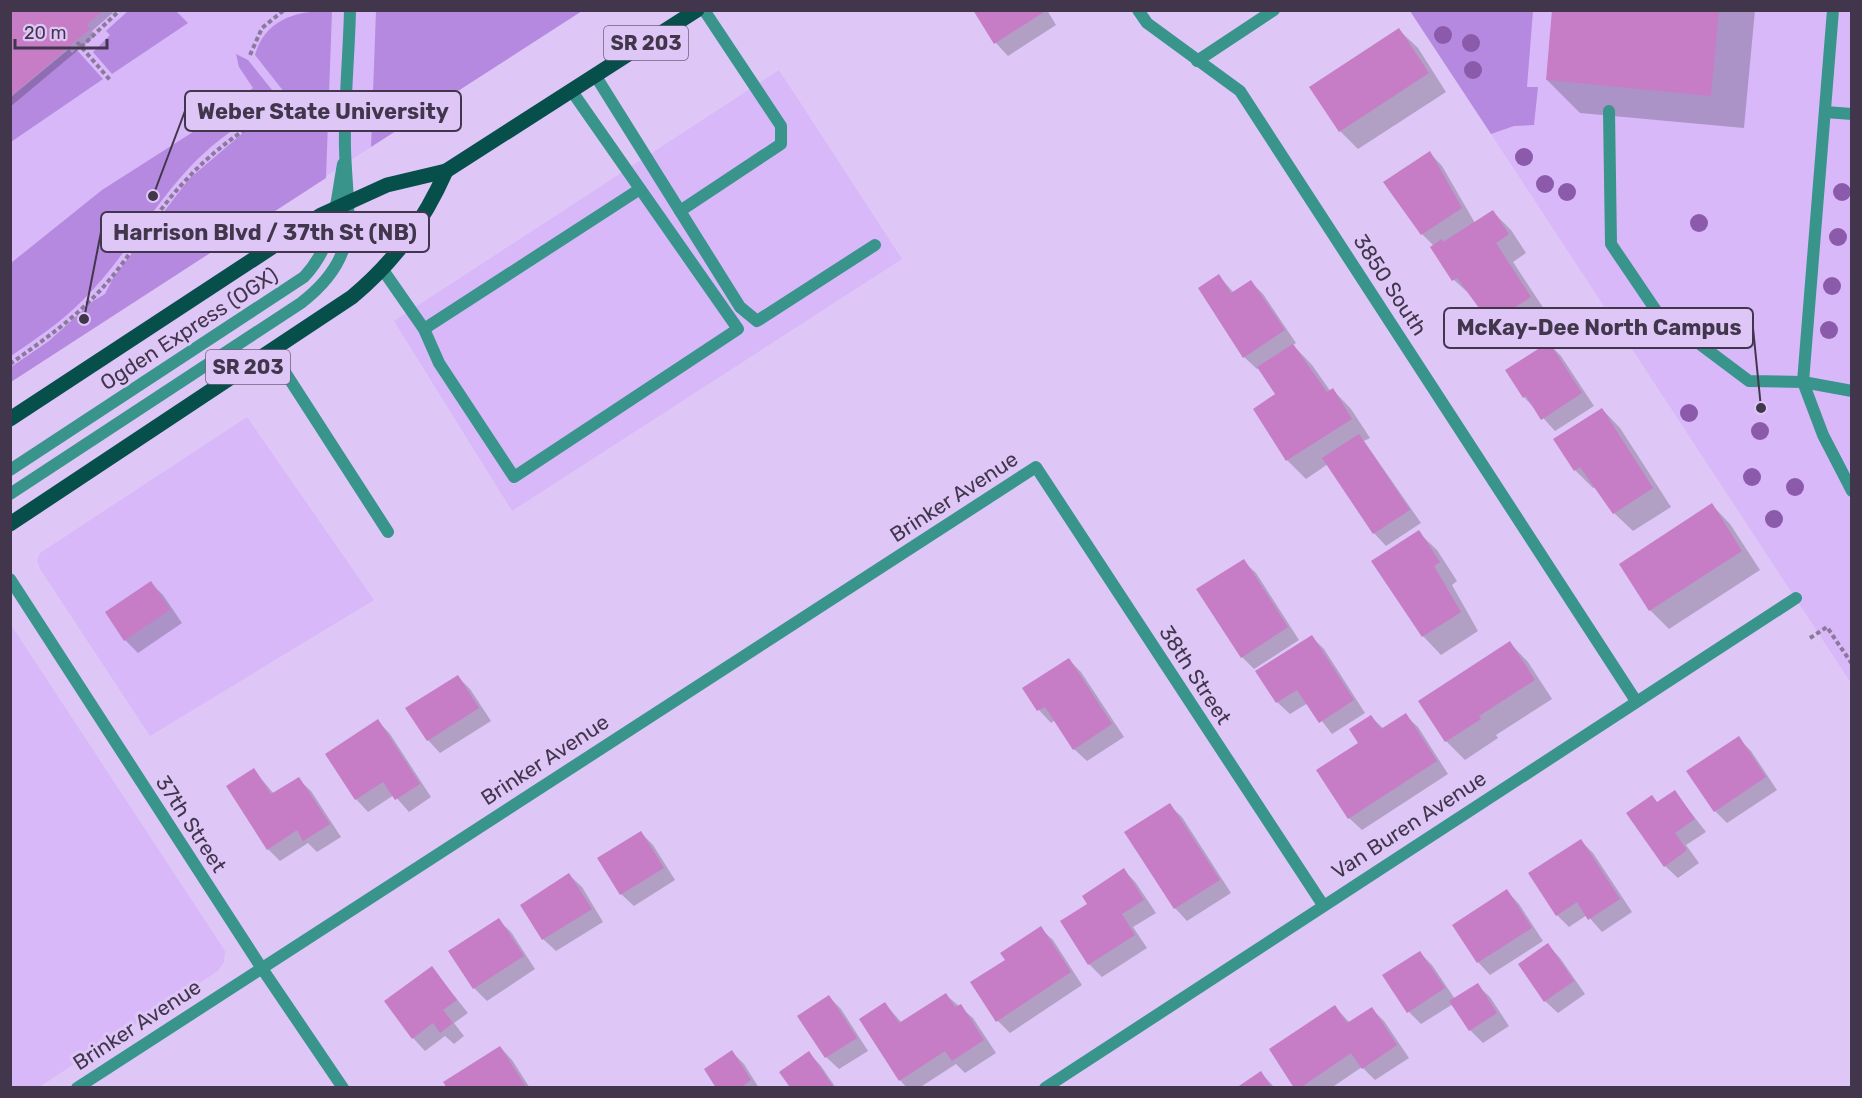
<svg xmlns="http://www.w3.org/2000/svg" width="1862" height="1098" viewBox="0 0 1862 1098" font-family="Rubik,sans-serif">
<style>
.built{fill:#d8b8f9}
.green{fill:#b589df}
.shadow{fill:#0003}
.building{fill:#c67dc6}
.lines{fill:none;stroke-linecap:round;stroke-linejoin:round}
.path{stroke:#8a799b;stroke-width:4;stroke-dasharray:4.5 3;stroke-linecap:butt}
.service{stroke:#39948c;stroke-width:12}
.minor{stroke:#39948c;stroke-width:12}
.primary{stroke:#064f4a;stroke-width:15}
.tree{fill:#8b5aab}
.labels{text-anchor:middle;stroke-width:6;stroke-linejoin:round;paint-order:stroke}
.shield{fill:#dec7f6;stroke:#716280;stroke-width:1.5}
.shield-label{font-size:20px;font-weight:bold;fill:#42364d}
.street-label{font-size:21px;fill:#42364d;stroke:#dec7f6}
.leader{fill:none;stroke:#42364d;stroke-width:2}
.callout-dot{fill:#42364d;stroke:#dec7f6;stroke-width:2}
.callout{fill:#dec7f6;stroke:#42364d;stroke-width:2}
.callout-label{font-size:22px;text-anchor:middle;font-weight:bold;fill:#42364d}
</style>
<rect width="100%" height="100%" fill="#dec7f6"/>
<g class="built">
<polygon points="11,11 580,11 11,381"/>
<polygon points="1410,11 1851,11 1851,683 1491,134"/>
<polygon points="779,70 902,259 512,511 394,321"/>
<polygon points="247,417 374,600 150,736 40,569 37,560 40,553"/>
<polygon points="11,625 225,951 224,962 218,971 39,1087 11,1087"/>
</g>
<g class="green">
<polygon points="128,11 176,11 188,23 112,74 93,52 110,35 106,31"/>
<path d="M332 11 326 178 11 382V367L49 341 93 301 105 294 113 278 189 179 251 126 292 102 255 55C265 19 297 10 332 11Z"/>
<polygon points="376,11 376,10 582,11 371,147"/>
<polygon points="1410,11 1533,11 1527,87 1538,87 1534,125 1514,126 1491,134"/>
<polygon points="69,49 72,53 76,49 103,79 11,142 11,97"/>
<path d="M236 54 248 60 280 100C248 118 214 141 189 168 150 210 123 260 83 300 61 322 36 339 11 356V263L102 190 207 123 253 88 239 67Z"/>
</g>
<g class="shadow">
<polygon points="10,10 116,10 92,31 95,36 10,107"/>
<polygon points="975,10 1047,10 1056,25 1008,56 996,43"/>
<polygon points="1554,10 1755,10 1744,128 1580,113 1547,80"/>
<polygon points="1399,30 1418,48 1446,92 1358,149 1340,131"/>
<polygon points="1430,153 1442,166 1475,223 1493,212 1511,230 1526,253 1513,262 1548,315 1510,340 1491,322 1474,298 1454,280 1432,247 1434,246 1422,234"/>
<polygon points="1219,276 1234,293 1251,282 1263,294 1296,343 1293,345 1312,365 1331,392 1333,390 1351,409 1370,438 1364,441 1421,523 1386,546 1374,533 1328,464 1306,479 1287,460 1277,394 1259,367 1257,369 1244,357"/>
<polygon points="1549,344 1561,356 1594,406 1555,431 1524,397 1507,370"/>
<polygon points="1602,409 1620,428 1671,507 1633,531 1614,513 1596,487 1593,488 1575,470"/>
<polygon points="1712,505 1730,524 1760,570 1669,629 1650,610 1621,565"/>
<polygon points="1418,532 1437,550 1457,581 1452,585 1478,631 1441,655 1423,636"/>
<polygon points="1243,561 1256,573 1299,640 1254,669 1242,657"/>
<polygon points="151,583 163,595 182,623 138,653 125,640 107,613"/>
<polygon points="1312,637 1324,649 1365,713 1332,734 1308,703 1290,714 1277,702"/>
<polygon points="1510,643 1528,662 1552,699 1496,735 1498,738 1465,760 1446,741 1420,701"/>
<polygon points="1069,660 1081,672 1124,737 1087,761 1074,749 1055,720 1051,723 1039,710 1025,689"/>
<polygon points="458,677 470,689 491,721 440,753 428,740"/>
<polygon points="1405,715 1418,727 1448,774 1362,830 1349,818 1360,743 1371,717 1384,729"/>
<polygon points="378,721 390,734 431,797 409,812 394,795 368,812 356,799"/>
<polygon points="1738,738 1751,751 1777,790 1727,823 1715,811"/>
<polygon points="254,770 274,794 298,779 311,791 341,837 317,852 308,843 280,861 268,849"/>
<polygon points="1675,792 1706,832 1686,845 1699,863 1678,878 1665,866 1658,804"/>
<polygon points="1169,805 1182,817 1231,893 1187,921 1175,908"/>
<polygon points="641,833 653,845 675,880 634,906 621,894"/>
<polygon points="1581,841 1593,853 1632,912 1602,932 1587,915 1569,927 1557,915"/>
<polygon points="1124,870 1136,883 1156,913 1133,927 1147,948 1102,977 1089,964 1062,922 1089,904"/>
<polygon points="569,875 582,887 603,922 556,951 543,939"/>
<polygon points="1507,891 1519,904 1543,941 1490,975 1478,962"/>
<polygon points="498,920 511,932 535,969 487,1001 474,988 450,951"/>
<polygon points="1040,928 1053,940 1082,985 1010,1033 998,1021 1007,961"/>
<polygon points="1548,945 1560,958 1585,994 1558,1013 1545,1001 1520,964"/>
<polygon points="1420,953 1432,965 1455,999 1477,985 1490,997 1509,1026 1483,1043 1470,1030 1453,1004 1421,1024 1409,1012 1385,976"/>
<polygon points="432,968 468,1013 454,1023 464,1036 454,1044 445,1036 425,1051 413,1038"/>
<polygon points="946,995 973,1018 996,1053 965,1073 956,1064 919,1088 907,1088 900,1080 885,1004 902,1023"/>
<polygon points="829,997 841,1009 868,1051 839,1069 826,1057"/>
<polygon points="1335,1007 1350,1023 1372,1009 1384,1021 1409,1058 1375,1080 1362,1067 1331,1088 1296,1088"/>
<polygon points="500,1047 512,1060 530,1088 449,1088"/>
<polygon points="732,1052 744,1064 759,1088 718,1088"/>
<polygon points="809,1053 821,1066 836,1088 790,1088"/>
<polygon points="1261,1073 1275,1088 1238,1088"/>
</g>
<g class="building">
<polygon points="10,10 104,10 87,24 90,29 10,97"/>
<polygon points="973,10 1047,10 994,44"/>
<polygon points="1552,10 1719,10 1711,96 1546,80"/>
<polygon points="1399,28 1429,73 1339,132 1309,87"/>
<polygon points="1430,151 1462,208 1421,235 1383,182"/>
<polygon points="1493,210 1509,234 1496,243 1531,297 1490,323 1457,278 1452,281 1430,247 1442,239 1443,242"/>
<polygon points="1219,274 1231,293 1251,280 1285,330 1243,358 1198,288"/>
<polygon points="1549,342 1582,393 1541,420 1526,396 1523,398 1505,370"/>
<polygon points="1293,344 1327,392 1333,388 1352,419 1286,461 1253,409 1275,394 1257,367"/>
<polygon points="1602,408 1653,488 1613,514 1580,467 1574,471 1553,439"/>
<polygon points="1359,434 1410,510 1373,534 1322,458"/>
<polygon points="1712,503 1742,551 1649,611 1619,564"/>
<polygon points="1419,530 1440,562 1434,566 1461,612 1422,637 1371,561"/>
<polygon points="1244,559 1288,627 1241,658 1196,589"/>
<polygon points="151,581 170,610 124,641 105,612"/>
<polygon points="1312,635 1354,700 1319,723 1297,690 1276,703 1255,671"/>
<polygon points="1510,641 1535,680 1479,716 1481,719 1445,742 1418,701"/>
<polygon points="1069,658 1112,724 1073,750 1045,707 1037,711 1022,688"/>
<polygon points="458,675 479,708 427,741 405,708"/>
<polygon points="1406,713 1437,761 1348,819 1316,770 1358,743 1349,729 1371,715 1381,729"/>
<polygon points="378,719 420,784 395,800 383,782 355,800 325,754"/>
<polygon points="1739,736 1766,777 1714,812 1686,771"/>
<polygon points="254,768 271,794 299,777 330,824 303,841 297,830 267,850 226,786"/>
<polygon points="1675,790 1695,819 1675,833 1687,850 1664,867 1626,813 1652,795 1657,802"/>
<polygon points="1170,803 1220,880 1174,909 1124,832"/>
<polygon points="641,831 664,868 620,895 597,858"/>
<polygon points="1581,839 1620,899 1588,920 1577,902 1556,916 1528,873"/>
<polygon points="1124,868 1144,900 1122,914 1135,935 1088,965 1060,921 1087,904 1082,896"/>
<polygon points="569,873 592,909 542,940 520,905"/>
<polygon points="1507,889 1532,928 1477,963 1452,925"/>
<polygon points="499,918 524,956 473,989 448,951"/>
<polygon points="1041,926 1071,972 996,1022 970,982 1005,960 1000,953"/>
<polygon points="1548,943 1574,981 1544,1002 1518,964"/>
<polygon points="1420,951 1445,988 1407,1013 1382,975"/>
<polygon points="432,966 457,1000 443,1010 453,1023 440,1033 433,1023 412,1039 384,1001"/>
<polygon points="1478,983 1497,1013 1469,1031 1449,1001"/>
<polygon points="946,993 955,1007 961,1004 984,1040 952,1061 945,1051 899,1081 859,1019 885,1002 899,1023"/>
<polygon points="829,995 857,1038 825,1058 797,1016"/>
<polygon points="1335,1005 1347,1023 1372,1007 1397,1045 1362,1069 1351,1053 1300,1088 1294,1088 1269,1049"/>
<polygon points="500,1046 527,1088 447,1088 443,1082"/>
<polygon points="732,1050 751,1080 740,1088 716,1088 704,1069"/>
<polygon points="809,1051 834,1088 787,1088 789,1086 779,1072"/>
<polygon points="1261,1071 1272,1088 1236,1088"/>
</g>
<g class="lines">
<g class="path">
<polyline points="77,42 110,80"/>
<polyline points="81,47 120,10"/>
<polyline points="250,55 262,28 284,10"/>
<path d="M10 364C44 340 78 316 105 285 134 252 155 212 186 180 215 148 250 125 287 102"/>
<polyline points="1810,638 1827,627 1852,664"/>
</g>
<g class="service">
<polyline points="1833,10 1803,382 1823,435 1852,491"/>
<polyline points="595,75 740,307 757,321 875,245"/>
<polyline points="1609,111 1611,244 1657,312 1749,381 1803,382 1852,391"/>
<polyline points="1825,112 1852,114"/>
<polyline points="680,211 781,144 781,126 704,10"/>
<polyline points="383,270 424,329 439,363 514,477 738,329 571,90"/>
<polyline points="424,329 640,189"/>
<polyline points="272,352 388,532"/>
<path d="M10 470 304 277C335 244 335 207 343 164"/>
<path d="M10 494 301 303C363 255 347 217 345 149 344 103 349 56 350 10"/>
</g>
<g class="minor">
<polyline points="1138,10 1147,23 1240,91 1636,701"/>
<polyline points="1197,61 1274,10"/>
<polyline points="10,579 261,967 343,1088"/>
<polyline points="77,1088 1036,467 1323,905"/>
<polyline points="1045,1088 1796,598"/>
</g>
<g class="primary">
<polyline points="10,419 321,215 387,185 446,171 697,10"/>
<path d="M10 524 352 297C395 261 424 221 446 171"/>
</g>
</g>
<g class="tree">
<circle cx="1443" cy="35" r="9"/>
<circle cx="1471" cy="43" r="9"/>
<circle cx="1473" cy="70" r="9"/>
<circle cx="1524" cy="157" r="9"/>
<circle cx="1545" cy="184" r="9"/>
<circle cx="1567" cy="192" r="9"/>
<circle cx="1842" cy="192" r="9"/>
<circle cx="1699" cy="223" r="9"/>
<circle cx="1838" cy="237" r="9"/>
<circle cx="1832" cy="286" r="9"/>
<circle cx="1829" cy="330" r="9"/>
<circle cx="1689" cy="413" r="9"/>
<circle cx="1760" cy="431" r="9"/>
<circle cx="1752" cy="477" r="9"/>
<circle cx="1795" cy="487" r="9"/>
<circle cx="1774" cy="519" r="9"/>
</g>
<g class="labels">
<g class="shield">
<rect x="604" y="26" width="84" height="34" rx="4.5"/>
<rect x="206" y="350" width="84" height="34" rx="4.5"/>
</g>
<g class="shield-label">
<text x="646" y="50">SR 203</text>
<text x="248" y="374">SR 203</text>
</g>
<g class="street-label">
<text transform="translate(1390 285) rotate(57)" y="7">3850 South</text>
<text transform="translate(189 329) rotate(-33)" y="7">Ogden Express (OGX)</text>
<text transform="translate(954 497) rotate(-33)" y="7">Brinker Avenue</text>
<text transform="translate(1195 675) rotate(57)" y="7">38th Street</text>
<text transform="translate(545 760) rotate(-33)" y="7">Brinker Avenue</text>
<text transform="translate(191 824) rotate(57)" y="7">37th Street</text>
<text transform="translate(1409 825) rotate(-33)" y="7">Van Buren Avenue</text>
<text transform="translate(137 1025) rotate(-33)" y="7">Brinker Avenue</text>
</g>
</g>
<path class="leader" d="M153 196L185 111M84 319L101 232M1761 408L1753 328"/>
<g class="callout-dot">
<circle cx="153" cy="196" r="6"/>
<circle cx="84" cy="319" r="6"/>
<circle cx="1761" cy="408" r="6"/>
</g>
<g class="callout">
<rect x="185" y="91" width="276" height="40" rx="6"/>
<rect x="101" y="212" width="328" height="40" rx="6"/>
<rect x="1444" y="308" width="309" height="40" rx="6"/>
</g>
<g class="callout-label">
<text x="323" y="119">Weber State University</text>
<text x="265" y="240">Harrison Blvd / 37th St (NB)</text>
<text x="1599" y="335">McKay-Dee North Campus</text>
</g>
<rect width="1862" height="1098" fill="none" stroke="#42364d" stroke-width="24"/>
<path d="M15 39v9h92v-9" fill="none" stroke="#42364d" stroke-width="3"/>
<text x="24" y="39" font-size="18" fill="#42364d" stroke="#dec7f6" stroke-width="4.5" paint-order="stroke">20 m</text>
</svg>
